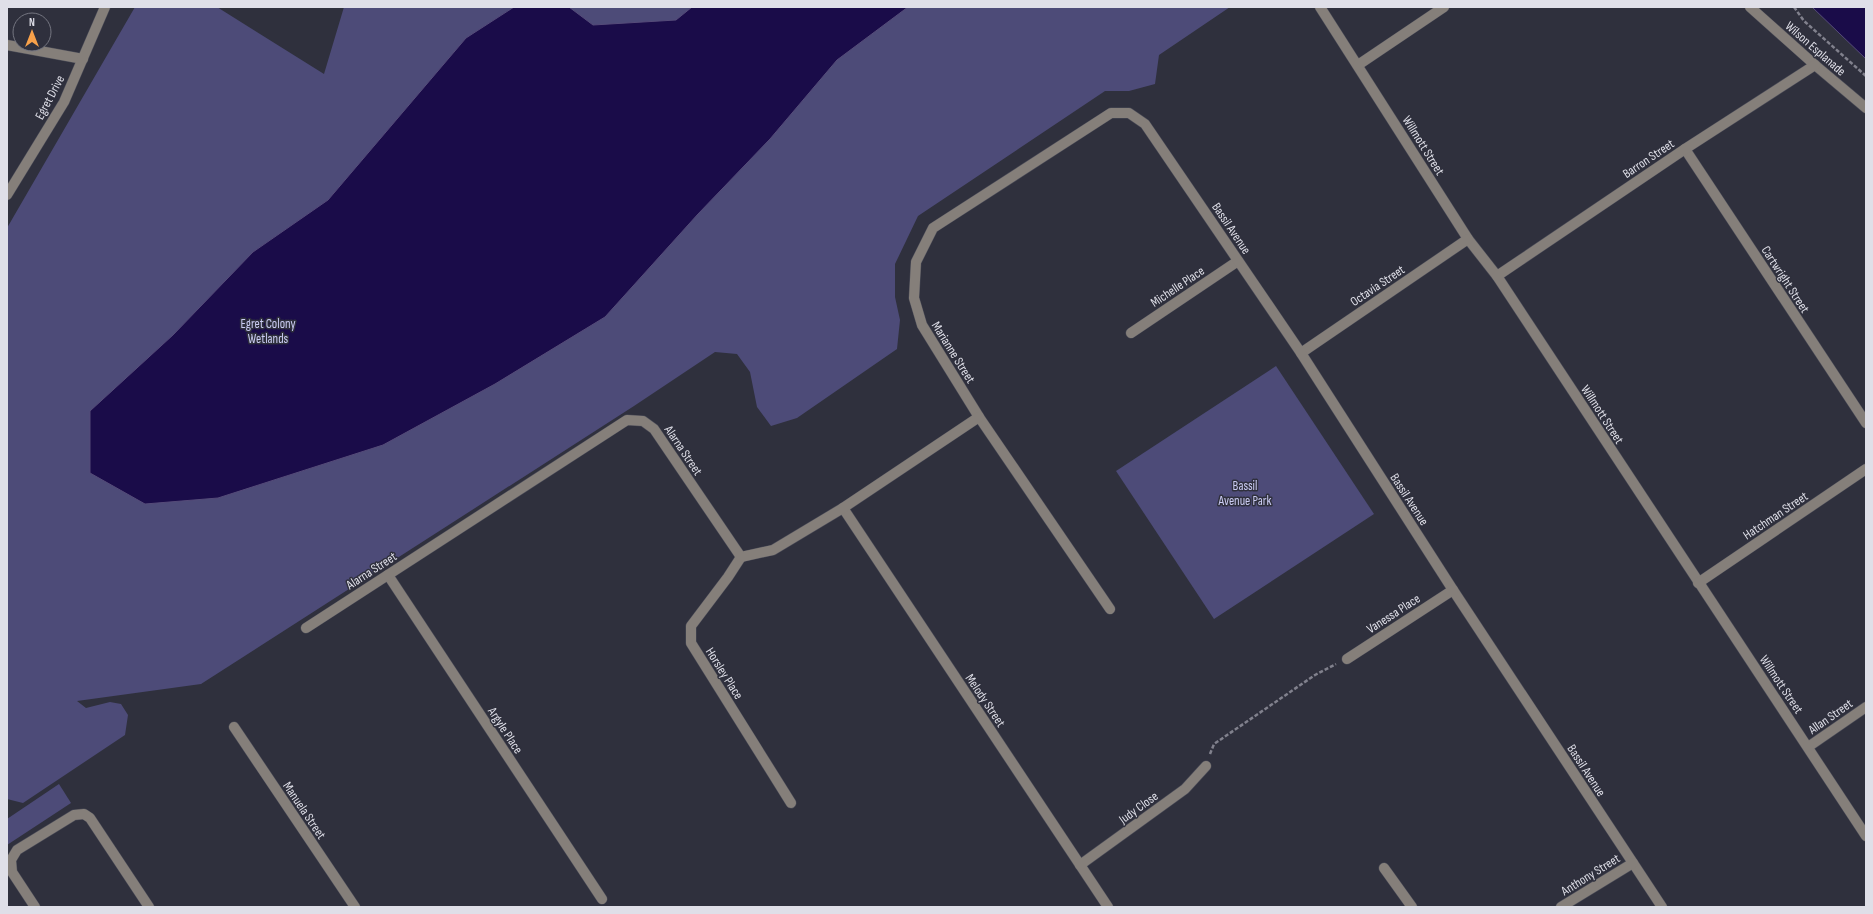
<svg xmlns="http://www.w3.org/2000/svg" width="1873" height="914" viewBox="0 0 1873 914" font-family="'Sofia Sans Condensed',sans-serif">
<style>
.green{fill:#4d4b78}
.water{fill:#1a0c49;stroke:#554b79}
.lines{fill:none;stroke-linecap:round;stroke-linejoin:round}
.minor-casing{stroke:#4b4c58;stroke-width:11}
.path{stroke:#81818d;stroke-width:2.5;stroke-dasharray:4 2;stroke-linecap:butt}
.minor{stroke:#857f7a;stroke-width:10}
.labels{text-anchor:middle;stroke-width:3;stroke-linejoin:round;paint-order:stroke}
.street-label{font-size:13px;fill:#dfdfe8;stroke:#2f303d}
.park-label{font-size:13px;fill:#cbccf3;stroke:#2f303d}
</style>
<rect width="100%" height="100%" fill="#2f303d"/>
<g class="green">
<polygon points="135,7 217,7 324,74 344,7 1230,7 1159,55 1155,84 1129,91 1105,91 918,216 895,264 895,297 900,320 897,349 797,418 771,426 757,407 750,372 737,354 715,352 634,406 201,684 77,701 86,708 110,702 121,704 128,715 125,735 23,803 7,799 7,228"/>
<polygon points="1276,366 1374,514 1214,619 1116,471"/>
<polygon points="59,784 71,803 7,845 7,819"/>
</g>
<g class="water">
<polygon points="514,7 569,7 593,25 676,20 692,7 908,7 837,60 770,139 698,214 605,317 495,384 383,445 218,498 145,504 90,473 90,411 173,335 253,252 328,200 466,38"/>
<polygon points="1812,7 1866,7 1866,59"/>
</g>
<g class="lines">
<g class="minor-casing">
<g id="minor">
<polyline points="1320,7 1468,239 1497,276 1866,836"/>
<polyline points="1750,7 1815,65 1866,108"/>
<polyline points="7,45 83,59"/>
<polyline points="1358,65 1444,7"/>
<polyline points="1685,149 1866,423"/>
<polyline points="7,195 64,102 105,7"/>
<polyline points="1497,276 1685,149 1815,65"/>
<polyline points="1131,333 1238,261"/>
<polyline points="1301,353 1468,239"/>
<polyline points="843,508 1108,907"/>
<polyline points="741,557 728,577 691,626 691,643 791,803"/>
<polyline points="388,575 602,899"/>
<polyline points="1698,583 1866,469"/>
<polyline points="1110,609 979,417 922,325 914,298 916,262 933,228 1111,113 1129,113 1145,124 1301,353 1453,590 1662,907"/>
<polyline points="306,628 627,420 643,421 654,429 741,557 773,550 843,508 979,417"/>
<polyline points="1347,659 1453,590"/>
<polyline points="234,727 355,907"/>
<polyline points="1808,747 1866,707"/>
<polyline points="1080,865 1185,789 1206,766"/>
<polyline points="1384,868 1412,907"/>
<polyline points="35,907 12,872 11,860 17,850 74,815 84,814 90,818 149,907"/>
<polyline points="1561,907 1633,863"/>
</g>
</g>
<g class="path">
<polyline points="1794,7 1804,21 1866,76"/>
<polyline points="1210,754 1214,744 1315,675 1336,664"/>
</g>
<use href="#minor" class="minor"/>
</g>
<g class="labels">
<g class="street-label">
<text transform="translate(1816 48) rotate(41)" y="5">Wilson Esplanade</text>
<text transform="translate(49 97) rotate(-62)" y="5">Egret Drive</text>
<text transform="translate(1424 145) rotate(58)" y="5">Willmott Street</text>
<text transform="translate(1648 158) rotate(-34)" y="5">Barron Street</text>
<text transform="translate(1232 228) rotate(56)" y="5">Bassil Avenue</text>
<text transform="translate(1786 279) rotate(57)" y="5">Cartwright Street</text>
<text transform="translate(1377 285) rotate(-34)" y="5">Octavia Street</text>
<text transform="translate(1177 286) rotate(-34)" y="5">Michelle Place</text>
<text transform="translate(954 352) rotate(58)" y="5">Marianne Street</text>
<text transform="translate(1603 414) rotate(57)" y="5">Willmott Street</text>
<text transform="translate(684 450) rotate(56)" y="5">Alarna Street</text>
<text transform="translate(1410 499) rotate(57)" y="5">Bassil Avenue</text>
<text transform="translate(1775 515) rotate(-34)" y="5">Hatchman Street</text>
<text transform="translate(371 570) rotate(-33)" y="5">Alarna Street</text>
<text transform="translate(1393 613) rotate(-33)" y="5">Vanessa Place</text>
<text transform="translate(725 673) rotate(58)" y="5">Horsley Place</text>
<text transform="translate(1782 684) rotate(56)" y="5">Willmott Street</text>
<text transform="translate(986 700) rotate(56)" y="5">Melody Street</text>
<text transform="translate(1830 716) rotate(-35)" y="5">Allan Street</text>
<text transform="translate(506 730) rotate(57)" y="5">Argyle Place</text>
<text transform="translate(1587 770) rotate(57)" y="5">Bassil Avenue</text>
<text transform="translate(1138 807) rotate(-36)" y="5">Judy Close</text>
<text transform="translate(305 810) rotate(56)" y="5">Manuela Street</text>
<text transform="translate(1590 874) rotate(-32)" y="5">Anthony Street</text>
</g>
<g class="park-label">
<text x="268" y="328">Egret Colony<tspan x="268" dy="15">Wetlands</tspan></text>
<text x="1245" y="490">Bassil<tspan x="1245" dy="15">Avenue Park</tspan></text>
</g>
</g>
<rect width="1873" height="914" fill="none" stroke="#dfdfe8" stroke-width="16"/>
<g transform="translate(32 32)"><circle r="19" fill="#2f303d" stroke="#757681"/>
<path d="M0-3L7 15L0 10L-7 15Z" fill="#f8a14a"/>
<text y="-6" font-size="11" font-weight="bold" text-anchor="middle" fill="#dfdfe8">N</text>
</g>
</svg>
